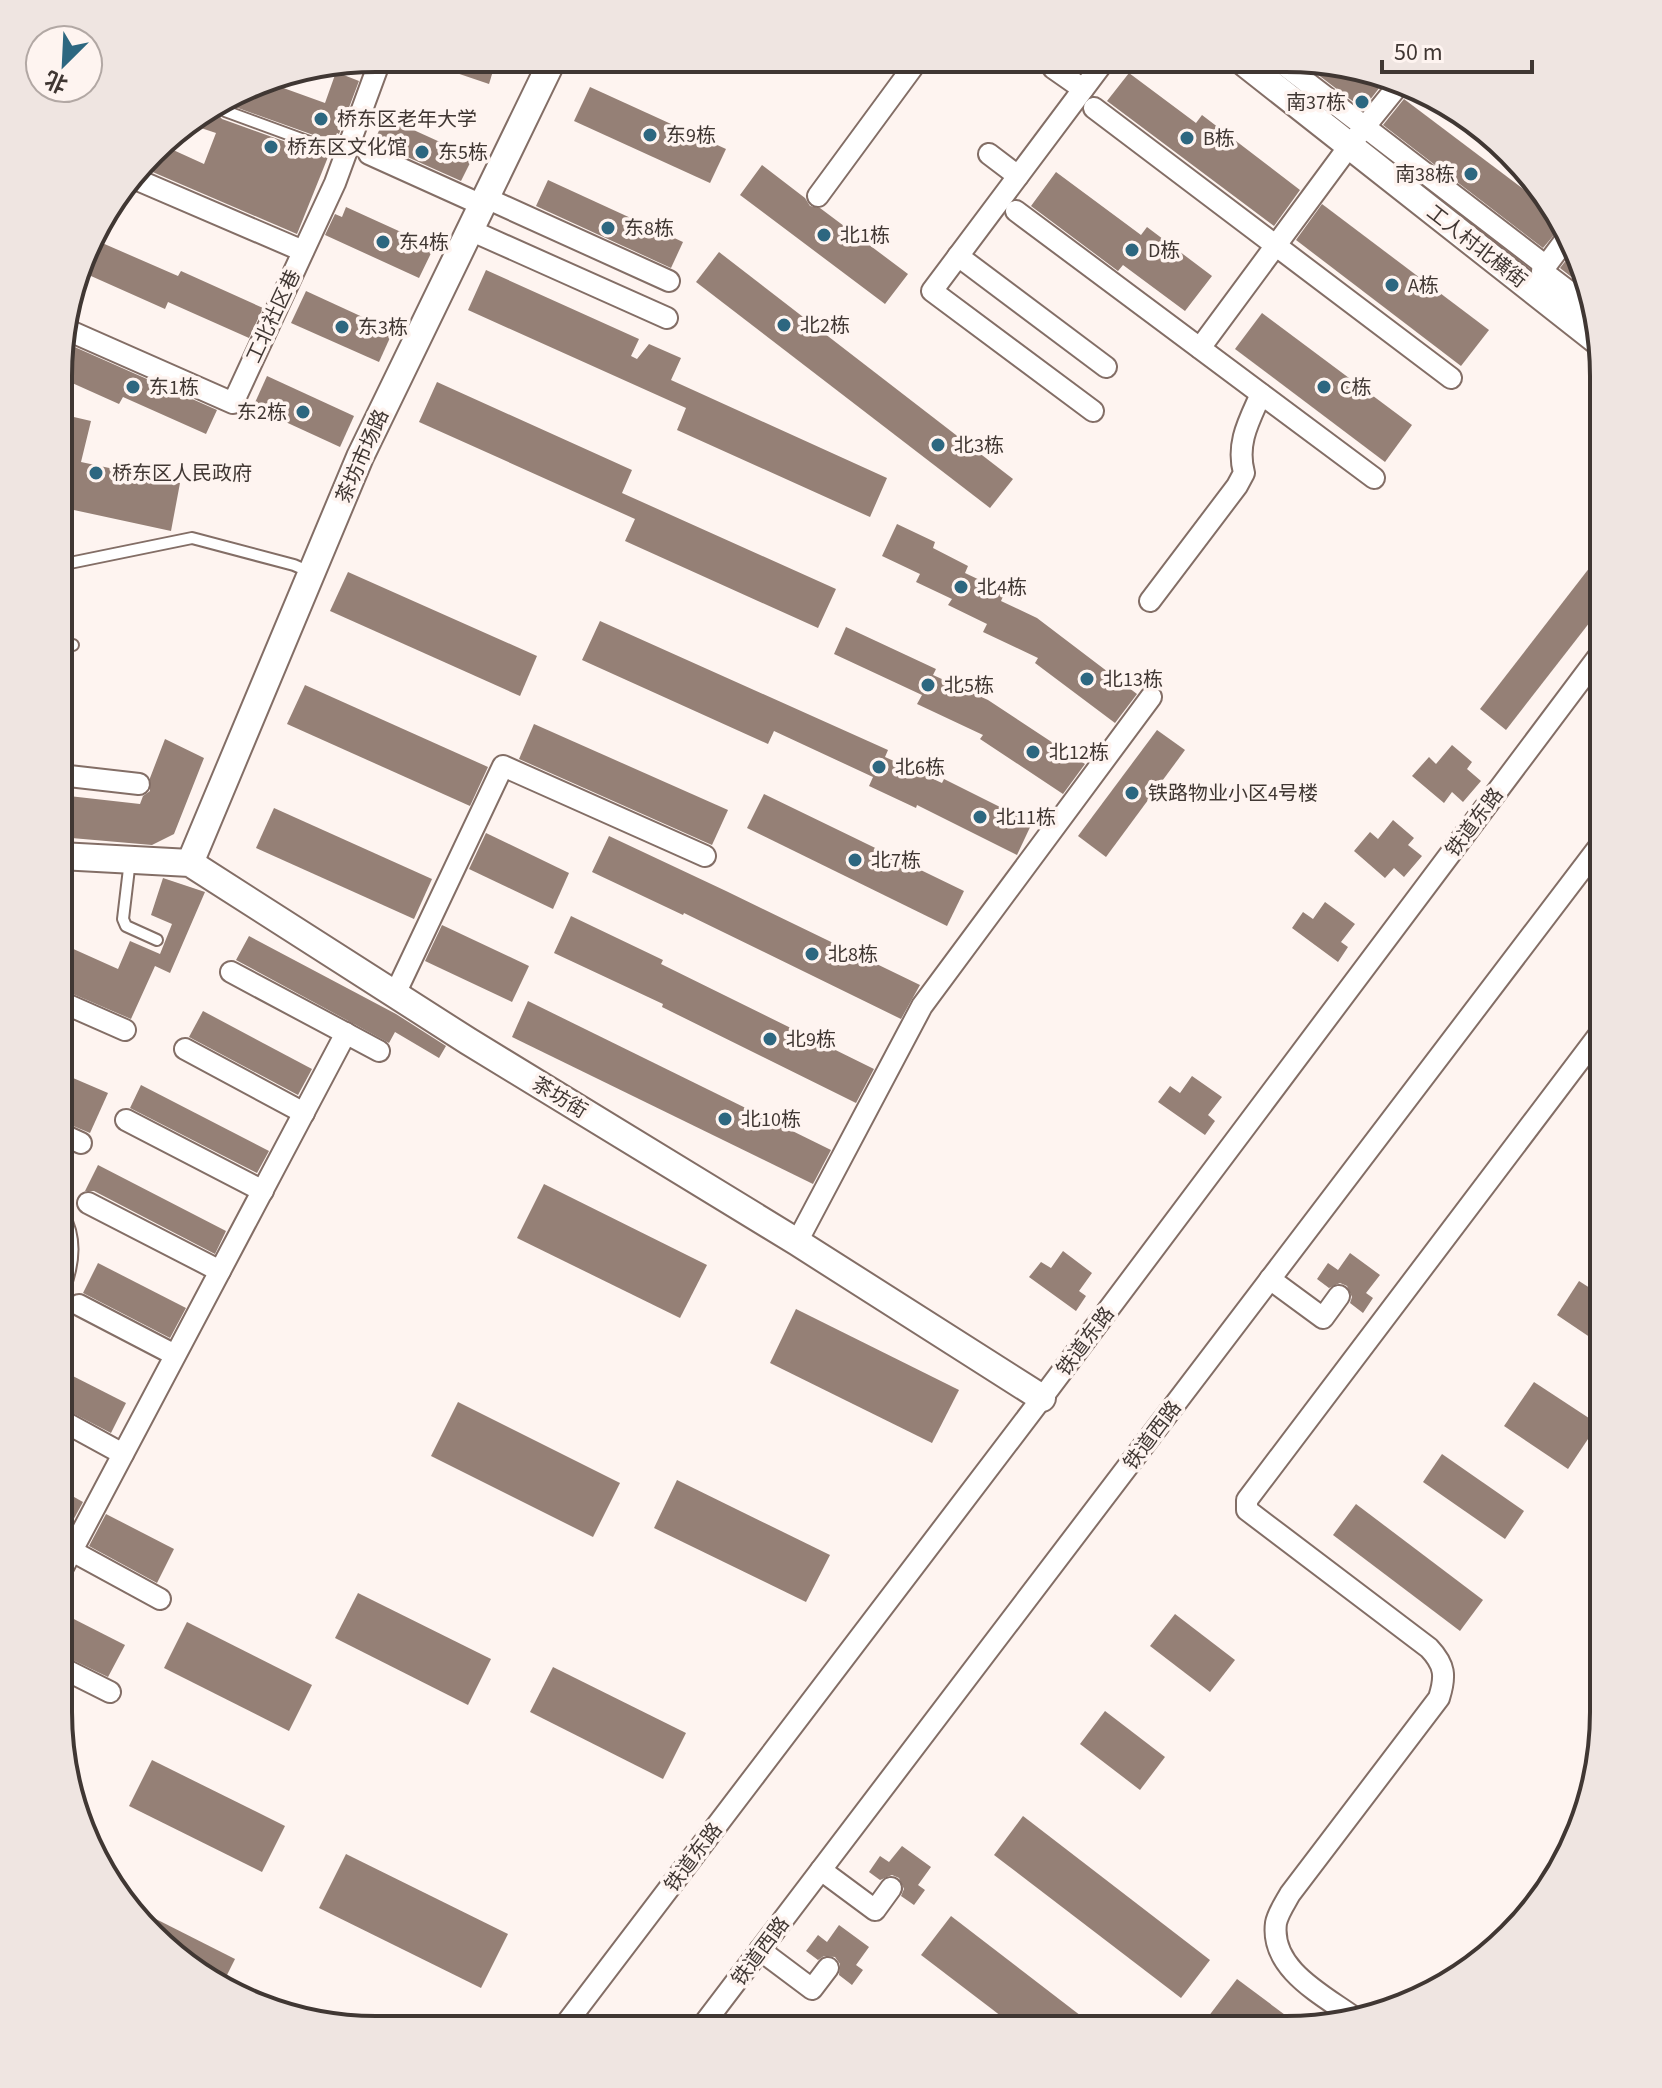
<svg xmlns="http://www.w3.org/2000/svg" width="1662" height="2088" viewBox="0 0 1662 2088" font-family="'Source Sans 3','Noto Sans SC',sans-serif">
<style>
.building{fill:#958076}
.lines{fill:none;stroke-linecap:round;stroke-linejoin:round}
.service-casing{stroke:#836e66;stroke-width:14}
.minor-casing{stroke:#836e66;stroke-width:24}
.tertiary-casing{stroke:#836e66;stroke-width:30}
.service{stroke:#fff;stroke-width:10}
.minor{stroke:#fff;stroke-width:20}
.tertiary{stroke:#fff;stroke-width:26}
.poi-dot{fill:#2d6780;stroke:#fef4f0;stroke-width:3}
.labels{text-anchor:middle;stroke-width:7;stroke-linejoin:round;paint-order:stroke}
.poi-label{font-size:20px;fill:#403733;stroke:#fef4f0;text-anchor:start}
.street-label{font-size:20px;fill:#403733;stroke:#fef4f0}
.rim{fill:none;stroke:#403733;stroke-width:4}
</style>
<rect width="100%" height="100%" fill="#fef4f0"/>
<g class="building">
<polygon points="422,58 497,58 489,84 421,61"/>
<polygon points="1300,61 1328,61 1383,83 1363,109"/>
<polygon points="336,72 359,81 339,134 337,133 333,142 224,103 264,81 325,103"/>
<polygon points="1129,73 1196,123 1202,115 1300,190 1274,226 1107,101"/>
<polygon points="590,87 726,149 710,183 574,121"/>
<polygon points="1404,99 1563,219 1564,223 1543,248 1383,125"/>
<polygon points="219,106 217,113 222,119 328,157 297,234 141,167 160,144 204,164 216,133 189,124"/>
<polygon points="385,117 473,157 461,181 374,142"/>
<polygon points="762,165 805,198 810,206 820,208 908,274 885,304 740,195"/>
<polygon points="1056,172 1141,235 1147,227 1212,276 1185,311 1123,265 1118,271 1031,206"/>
<polygon points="548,180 683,242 671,268 536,206"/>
<polygon points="1322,204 1489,330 1461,366 1296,240"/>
<polygon points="346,207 434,247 419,278 325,235 335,214 342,217"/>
<polygon points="93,239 178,276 181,271 263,308 249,338 168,302 165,309 82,272"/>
<polygon points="1575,249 1593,294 1560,268"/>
<polygon points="719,252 1013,479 990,508 696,282"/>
<polygon points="486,270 639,339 631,356 637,359 649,344 681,358 671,380 887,478 870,517 677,430 686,408 468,310"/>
<polygon points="306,291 393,331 379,362 291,323"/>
<polygon points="1262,313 1412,425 1385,462 1235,349"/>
<polygon points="61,341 217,410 206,434 123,397 119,404 61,378"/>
<polygon points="267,376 354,416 340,447 253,407"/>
<polygon points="437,382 632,470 622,493 836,589 818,628 625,541 635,519 419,422"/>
<polygon points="61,414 91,421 81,462 180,483 171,531 60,507"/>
<polygon points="897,524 935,542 933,548 968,566 965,573 1005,592 1001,601 1037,618 1137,694 1115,723 1035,663 1038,658 983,632 987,624 948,605 952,599 916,582 920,574 882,556"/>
<polygon points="1604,549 1604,604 1506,730 1480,709"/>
<polygon points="348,572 537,656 520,696 330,611"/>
<polygon points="600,621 888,750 885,757 942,783 944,779 1032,823 1017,855 917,805 916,808 869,786 873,777 774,731 768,744 582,660"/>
<polygon points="846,627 936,669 933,675 988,700 1085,764 1063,794 980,739 983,735 917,704 922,695 834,654"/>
<polygon points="305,685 488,767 470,806 287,724"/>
<polygon points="534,724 728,810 712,845 519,759"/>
<polygon points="1157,730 1185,750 1106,857 1078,836"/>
<polygon points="165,739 204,758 174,834 152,845 60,837 60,795 140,804 143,796 150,791 150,778"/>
<polygon points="1452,745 1472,762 1467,769 1481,781 1463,802 1452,792 1444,803 1412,776 1429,757 1436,764"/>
<polygon points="764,794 964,891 947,926 747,828"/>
<polygon points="274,808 432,879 414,919 256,848"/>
<polygon points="1393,820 1414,838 1408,845 1422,856 1404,877 1394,868 1385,878 1354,851 1370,832 1378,839"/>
<polygon points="486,833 569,873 553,909 469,869"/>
<polygon points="609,836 726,891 920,985 901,1019 684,913 683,915 592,872"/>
<polygon points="163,878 205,892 170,973 155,966 131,1019 59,988 60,943 118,969 130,941 160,954 172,924 151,915"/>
<polygon points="1325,902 1355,924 1341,942 1348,947 1338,962 1292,928 1303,912 1313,919"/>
<polygon points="571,916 663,960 661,964 874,1069 856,1103 662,1007 663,1004 554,953"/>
<polygon points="442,925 529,966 512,1002 425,961"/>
<polygon points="249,936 396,1014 446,1046 439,1058 395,1032 389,1043 236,960"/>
<polygon points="528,1001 831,1150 813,1184 512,1037"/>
<polygon points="203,1011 312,1069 298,1095 189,1037"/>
<polygon points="59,1072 108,1093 90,1133 59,1120"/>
<polygon points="1192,1076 1222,1097 1208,1115 1215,1121 1205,1135 1158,1102 1170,1086 1180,1093"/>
<polygon points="141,1085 269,1151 257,1173 130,1108"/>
<polygon points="98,1165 226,1231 215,1254 94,1191 85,1191"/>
<polygon points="544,1184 707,1265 680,1318 517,1238"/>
<polygon points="1063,1251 1092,1273 1079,1291 1086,1296 1076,1311 1029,1277 1041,1262 1051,1268"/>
<polygon points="1350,1253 1380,1275 1366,1293 1373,1298 1363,1313 1350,1303 1352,1297 1347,1286 1340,1283 1329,1288 1317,1279 1328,1263 1338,1270"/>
<polygon points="98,1263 186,1308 170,1338 83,1293"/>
<polygon points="1579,1281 1604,1297 1603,1346 1557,1315"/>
<polygon points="796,1309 959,1390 932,1443 770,1363"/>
<polygon points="59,1369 126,1403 111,1433 59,1406"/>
<polygon points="1534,1382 1598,1424 1568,1469 1504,1426"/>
<polygon points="458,1402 620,1483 593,1537 431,1456"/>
<polygon points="1442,1454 1524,1511 1505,1539 1423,1482"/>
<polygon points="677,1480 830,1555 806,1602 654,1528"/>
<polygon points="58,1488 83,1502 65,1535 58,1532"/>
<polygon points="1356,1504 1483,1600 1460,1631 1333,1535"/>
<polygon points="106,1514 174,1549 157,1583 89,1546"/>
<polygon points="358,1593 491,1659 468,1705 335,1638"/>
<polygon points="58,1611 125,1645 108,1677 58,1653"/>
<polygon points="1175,1614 1235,1660 1210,1692 1150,1646"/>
<polygon points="187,1622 312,1685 289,1731 164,1668"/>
<polygon points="553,1667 686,1733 663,1779 530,1712"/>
<polygon points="1105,1711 1165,1757 1140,1790 1080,1744"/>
<polygon points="152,1760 285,1826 262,1872 129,1806"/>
<polygon points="1023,1816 1210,1960 1181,1998 994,1855"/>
<polygon points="902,1846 931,1867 918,1885 925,1890 914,1905 901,1896 904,1889 899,1878 892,1875 880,1880 869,1872 880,1856 889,1862"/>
<polygon points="346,1854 508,1934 481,1988 319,1908"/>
<polygon points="142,1912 235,1959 221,1987 200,1977"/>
<polygon points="951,1916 1098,2029 1018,2029 921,1955"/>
<polygon points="839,1925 869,1947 856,1965 863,1970 852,1985 839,1975 840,1964 835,1957 824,1956 818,1960 806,1951 818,1935 827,1942"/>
<polygon points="1237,1979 1304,2029 1225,2029 1208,2017"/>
</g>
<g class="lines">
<g class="service-casing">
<g id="service">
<polyline points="225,111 345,155"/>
<polyline points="60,565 192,538 294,565 310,572"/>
<polyline points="60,644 73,645"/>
<polyline points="130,860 123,919 126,926 157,940"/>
</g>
</g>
<g class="minor-casing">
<g id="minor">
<polyline points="1279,61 1546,266"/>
<polyline points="1053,68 1083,89"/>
<polyline points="1094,108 1451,378"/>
<polyline points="369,154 482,205"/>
<polyline points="989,154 1018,176"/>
<polyline points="133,178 303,251"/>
<polyline points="818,196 918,60"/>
<polyline points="486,198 669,281"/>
<polyline points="1016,211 1374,478"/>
<polyline points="470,230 667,318"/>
<polyline points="1569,235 1542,271 1596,312"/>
<polyline points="958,256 1106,367"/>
<polyline points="63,328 233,403 335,183 381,58"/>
<polyline points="1200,348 1350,145 1397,87"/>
<polyline points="1093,411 932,291 1105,60"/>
<path d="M1150 601 1237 486 1244 473C1236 443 1249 421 1261 394"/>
<polyline points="60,775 139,784"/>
<polyline points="231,972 379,1051"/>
<polyline points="395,994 503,766 705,856"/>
<polyline points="59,1001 125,1030"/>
<polyline points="185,1049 304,1113"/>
<polyline points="126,1120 263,1191"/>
<polyline points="59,1133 81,1143"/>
<polyline points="88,1203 220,1271"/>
<polyline points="797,1242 922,1006 1151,697"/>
<polyline points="1270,1279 1323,1318 1339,1296"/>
<path d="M59 1289C68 1266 72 1239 59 1217"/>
<polyline points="79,1305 175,1355"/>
<polyline points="59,1419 123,1454"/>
<polyline points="72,1551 160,1599"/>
<polyline points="58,1577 346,1033"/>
<polyline points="58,1666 110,1692"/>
<polyline points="821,1870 875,1910 891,1888"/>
<polyline points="760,1950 812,1989 828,1968"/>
<path d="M1352 2016C1321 1994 1270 1968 1276 1923 1278 1913 1285 1903 1290 1894L1439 1698C1446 1676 1445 1665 1429 1648L1247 1510V1500L1604 1028"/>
<polyline points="562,2029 1042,1398 1604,649"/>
<polyline points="700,2029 1604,840"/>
</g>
</g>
<g class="tertiary-casing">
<g id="tertiary">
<polyline points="1242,61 1600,343"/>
<polyline points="60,856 190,863 468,1041 797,1242 1042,1398"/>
<polyline points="190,863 360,457 553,59"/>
</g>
</g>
<use href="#service" class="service"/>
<use href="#minor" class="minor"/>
<use href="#tertiary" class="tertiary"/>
</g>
<g class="poi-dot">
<circle cx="1362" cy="102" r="8"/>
<circle cx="321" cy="119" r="8"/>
<circle cx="650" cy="135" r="8"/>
<circle cx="1187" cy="138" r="8"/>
<circle cx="271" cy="147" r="8"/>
<circle cx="422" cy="152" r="8"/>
<circle cx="1471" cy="174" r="8"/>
<circle cx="608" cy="228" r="8"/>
<circle cx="824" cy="235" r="8"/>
<circle cx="383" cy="242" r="8"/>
<circle cx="1132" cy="250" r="8"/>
<circle cx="1392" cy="285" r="8"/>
<circle cx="784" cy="325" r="8"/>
<circle cx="342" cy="327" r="8"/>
<circle cx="133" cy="387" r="8"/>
<circle cx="1324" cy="387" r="8"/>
<circle cx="303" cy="412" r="8"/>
<circle cx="938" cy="445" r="8"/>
<circle cx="96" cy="473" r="8"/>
<circle cx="961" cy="587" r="8"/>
<circle cx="1087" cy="679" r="8"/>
<circle cx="928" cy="685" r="8"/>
<circle cx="1033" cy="752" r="8"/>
<circle cx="879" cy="767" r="8"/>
<circle cx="1132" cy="793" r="8"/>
<circle cx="980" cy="817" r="8"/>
<circle cx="855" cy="860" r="8"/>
<circle cx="812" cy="954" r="8"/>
<circle cx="770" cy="1039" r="8"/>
<circle cx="725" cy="1119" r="8"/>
</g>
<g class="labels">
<g class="poi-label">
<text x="1346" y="109" text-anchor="end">南37栋</text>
<text x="337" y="126">桥东区老年大学</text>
<text x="666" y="142">东9栋</text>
<text x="1203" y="145">B栋</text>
<text x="287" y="154">桥东区文化馆</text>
<text x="438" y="159">东5栋</text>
<text x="1455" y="181" text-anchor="end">南38栋</text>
<text x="624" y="235">东8栋</text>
<text x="840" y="242">北1栋</text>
<text x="399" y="249">东4栋</text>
<text x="1148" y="257">D栋</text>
<text x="1408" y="292">A栋</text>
<text x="800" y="332">北2栋</text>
<text x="358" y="334">东3栋</text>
<text x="149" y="394">东1栋</text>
<text x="1340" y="394">C栋</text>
<text x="287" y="419" text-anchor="end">东2栋</text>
<text x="954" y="452">北3栋</text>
<text x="112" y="480">桥东区人民政府</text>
<text x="977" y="594">北4栋</text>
<text x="1103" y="686">北13栋</text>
<text x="944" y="692">北5栋</text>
<text x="1049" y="759">北12栋</text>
<text x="895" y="774">北6栋</text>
<text x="1148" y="800">铁路物业小区4号楼</text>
<text x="996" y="824">北11栋</text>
<text x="871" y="867">北7栋</text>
<text x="828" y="961">北8栋</text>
<text x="786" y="1046">北9栋</text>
<text x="741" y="1126">北10栋</text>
</g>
<g class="street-label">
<text transform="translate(1477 246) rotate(38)" y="7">工人村北横街</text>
<text transform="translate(273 316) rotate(-65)" y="7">工北社区巷</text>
<text transform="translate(362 456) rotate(-66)" y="7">茶坊市场路</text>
<text transform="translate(1474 822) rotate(-53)" y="7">铁道东路</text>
<text transform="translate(560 1097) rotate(31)" y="7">茶坊街</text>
<text transform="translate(1085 1341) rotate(-53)" y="7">铁道东路</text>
<text transform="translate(1152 1435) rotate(-53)" y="7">铁道西路</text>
<text transform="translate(693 1857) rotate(-53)" y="7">铁道东路</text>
<text transform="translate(760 1951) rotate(-53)" y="7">铁道西路</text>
</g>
</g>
<path d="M0 0H1662V2088H0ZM376 72H1286A304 304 0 0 1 1590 376V1712A304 304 0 0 1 1286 2016H376A304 304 0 0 1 72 1712V376A304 304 0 0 1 376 72Z" fill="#efe5e1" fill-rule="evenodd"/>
<path class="rim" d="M376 72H1286A304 304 0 0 1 1590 376V1712A304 304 0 0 1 1286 2016H376A304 304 0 0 1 72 1712V376A304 304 0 0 1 376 72Z"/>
<g transform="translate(64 64) rotate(204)"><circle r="38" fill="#fef4f0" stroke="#b2a8a4" stroke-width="2"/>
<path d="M0-6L14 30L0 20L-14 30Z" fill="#2d6780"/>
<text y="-12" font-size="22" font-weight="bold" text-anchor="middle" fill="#403733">北</text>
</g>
<path d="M1382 60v12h150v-12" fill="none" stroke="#403733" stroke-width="4"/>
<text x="1394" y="60" font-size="24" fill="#403733" stroke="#fef4f0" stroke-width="6" paint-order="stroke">50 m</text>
</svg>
